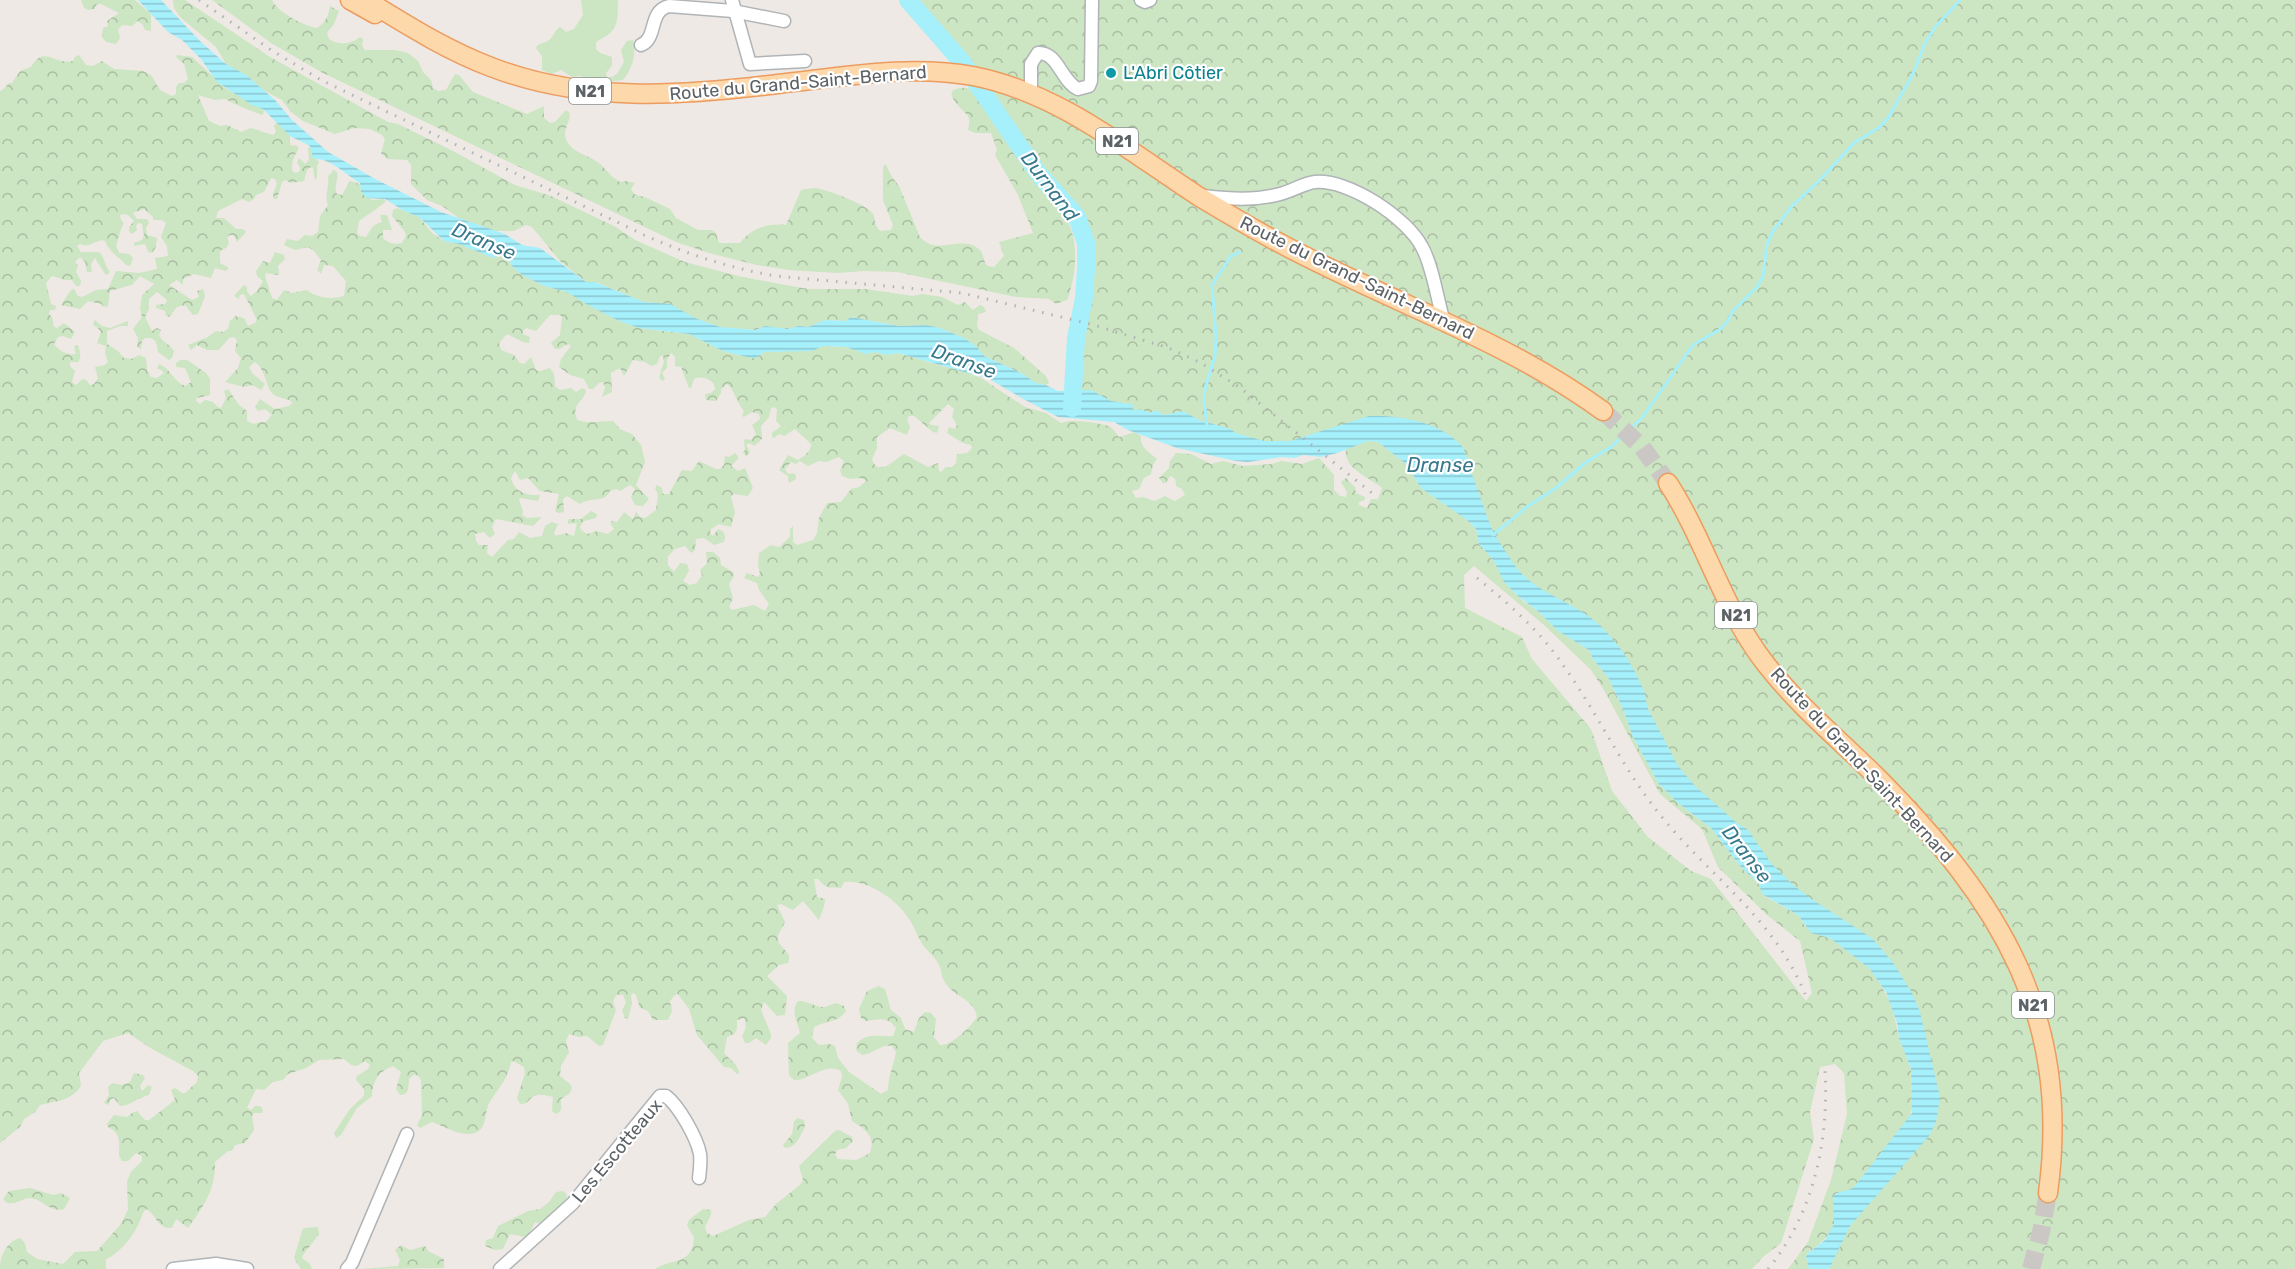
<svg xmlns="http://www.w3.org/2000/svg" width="2295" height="1269" viewBox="0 0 2295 1269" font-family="Rubik,sans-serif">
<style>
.grass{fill:#cce5c2}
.forest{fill:url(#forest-crowns);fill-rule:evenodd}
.water{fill:url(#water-rules)}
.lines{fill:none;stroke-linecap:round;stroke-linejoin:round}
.stream{stroke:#a6f0fc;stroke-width:3}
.river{stroke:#a6f0fc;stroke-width:18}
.primary-tunnel{stroke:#cac7c4;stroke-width:18;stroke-dasharray:18 9;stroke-linecap:butt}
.street-casing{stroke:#b0b4b7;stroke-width:15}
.primary-casing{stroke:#ed9c5f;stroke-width:21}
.street{stroke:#fff;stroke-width:12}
.primary{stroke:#fdd8ab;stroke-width:18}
.rail{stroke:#b1b2b3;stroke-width:3;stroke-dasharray:1.5 8;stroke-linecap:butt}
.culture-dot{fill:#0f9aa8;stroke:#fff;stroke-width:2}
.labels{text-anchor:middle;stroke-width:4.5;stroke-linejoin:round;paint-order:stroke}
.shield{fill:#fff;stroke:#8d9193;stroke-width:1.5}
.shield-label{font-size:16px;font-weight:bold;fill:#5c6265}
.culture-label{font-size:18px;fill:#0d838f;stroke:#fff;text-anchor:start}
.street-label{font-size:18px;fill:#5c6265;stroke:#fff}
.water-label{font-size:20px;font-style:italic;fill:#38798c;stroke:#fff}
</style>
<defs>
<pattern id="forest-crowns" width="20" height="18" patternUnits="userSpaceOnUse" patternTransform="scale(1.5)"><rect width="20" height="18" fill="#cce5c2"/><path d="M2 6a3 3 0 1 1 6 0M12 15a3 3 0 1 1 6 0" fill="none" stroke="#a9bda1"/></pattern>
<pattern id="water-rules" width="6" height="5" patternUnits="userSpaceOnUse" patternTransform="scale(1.5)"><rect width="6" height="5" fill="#a6f0fc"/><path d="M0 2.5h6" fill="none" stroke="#8ac6d0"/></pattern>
</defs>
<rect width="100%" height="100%" fill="#eee9e4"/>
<path class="grass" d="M581 0H618C617 13 620 25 609 34 605 38 600 38 596 43V49L600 53 612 57V66L606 73 607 77H612L617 74 624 62 621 50 627 41 633 40C637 54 632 69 623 80L598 83 580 76 572 77 561 70 552 74 542 70V56L536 48C540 42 542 44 548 41 554 37 554 30 560 27L566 32 574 29 583 15Z"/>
<g class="forest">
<polygon points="81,0 135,0 151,14 151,31 145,30 143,25 138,21 132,26 122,25 118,30 120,38 116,44 106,42 102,37 103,28 108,26 107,21 119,13 101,4 97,4 94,9 89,10 84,8"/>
<polygon points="173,0 185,0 270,57 388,122 398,124 453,151 515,185 551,196 616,227 635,240 685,262 738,276 791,286 809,289 865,289 913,296 922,294 942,297 958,305 965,302 973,310 980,305 984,307 986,312 978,314 977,326 979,330 1014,348 1046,376 1049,383 1046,385 1036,383 1021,373 984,356 969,341 948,331 926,325 899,326 851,317 846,321 826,320 808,327 799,326 787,329 760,328 756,330 738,329 720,327 650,302 644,302 596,282 586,282 560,261 532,227 526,225 514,231 493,231 482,227 459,218 442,206 427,200 411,184 411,165 407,160 387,159 381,153 385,139 382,135 370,129 354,128 335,134 303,121 290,111 282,100 259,88 246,76 226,64 216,47 180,17 174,8"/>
<path d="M212 0H272C277 12 304 26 317 28 325 23 329 15 330 6L339 11 334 24 327 33 329 39C339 46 351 44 360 37L363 39 362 46 365 50H395L408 53 418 61 423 72 431 80 433 88 438 91 446 90 455 74 459 75 473 92 527 114 544 106V118L550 123 555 122 566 110 569 112C572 121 562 129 566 139 572 154 588 154 599 163 607 170 611 177 620 182L626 181 635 183 631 189 634 194 647 198 670 209 676 218 698 230H712L716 233 719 243H740C751 228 768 223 786 225L801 190C805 189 811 188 815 188 826 189 868 205 873 214 876 221 874 225 880 231L891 230 893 225 883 200V168L884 165H886L892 177 899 186 920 237C938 257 959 234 979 249 984 253 983 261 987 266L994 267 1004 256 999 242 1033 233 1018 195 995 155 997 150 991 133H975L968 130C969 125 970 121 968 116 965 111 936 89 963 88 969 87 975 92 979 95 992 107 996 124 1005 139 1024 171 1060 195 1072 232 1078 254 1075 279 1067 300L1056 304 1049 299 1016 297 897 272 864 271 837 273 789 270 757 265 709 253 676 242 323 73 271 43Z"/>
<polygon points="909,0 2295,0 2295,1269 1813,1269 1927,1112 1902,1014 1858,941 1776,895 1675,774 1613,646 1520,578 1418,438 1290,444 1256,448 1081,406 1067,378 1088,265 1076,212 1008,137 987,90 959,58 924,11"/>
<path d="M79 55 86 65 93 66 102 61 114 69 143 71 151 75 160 90 172 96 176 94V87L179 83H184L188 79 184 64 176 57 177 55 192 57 225 88 263 109 264 112 262 115C248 110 237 105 225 99L215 100 198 95 209 121 220 126 227 125 241 132 251 128 273 135 276 132 274 126 277 122 290 135V145L298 146V150C294 155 290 166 293 172L296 173 300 171V167L297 163 299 158 305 164 309 160 308 147 311 148V153L319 162 317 166V177L315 180 313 168 311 167 307 170 304 181 291 183 285 180 282 182 277 199H274L273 194 277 184 275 179 271 178 264 192 256 195 254 199 249 202 242 199 218 211 216 218H224L236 229H243L246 232 237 242 234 235H230L227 237 229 243 226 248 220 251V263L229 268 226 271 215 268 211 278 194 274 183 279V285L177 280 169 285 192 300 199 297 197 291 203 289 205 296 198 314 193 315 185 305 177 307 169 317 166 316 165 311 156 308V305L165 304 167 300 157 292 149 299V309L145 317 152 331 157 328 161 330 159 335C162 342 170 344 174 351L172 358 169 360 158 352C157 343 156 337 145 338L142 341 141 349 137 347 138 338 133 329 142 317 140 308 142 295 154 284 140 276 132 285C130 285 114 290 110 291L108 306 104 307 101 304 88 301 80 309 61 305 71 290 74 289 78 296 82 297 96 290 108 289 116 271 139 273 157 269 155 258 168 256 167 246 161 237 166 223 162 220H153V217L144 209 133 213 137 219H147L149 223 146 228 147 235 157 238 156 247 152 253 148 252 145 244 134 246V243L142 240 144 236 142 224 138 223 136 226 137 230 132 234 129 232V227L134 221 128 215 121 214 120 217 123 223 116 246 119 253 129 254 133 258 130 266 126 265C119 257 109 252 105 241L102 240C93 242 88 248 80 244L77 246 81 252H99C105 257 104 265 110 272L107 275 105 274 95 258 91 264 92 272H87L85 262 80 257 75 262 78 265 76 272 81 281 80 286H76L72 280H65L52 276 46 283 51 304 56 306 55 310H50L49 314 52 317 54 327 57 328 64 323 75 332 71 339 63 336 58 337 54 344C60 352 67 355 76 354L74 347 76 345 78 346C80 353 82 356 78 362H70V366L75 371 72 382 76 385 82 379 86 380 90 385 94 384 98 378 95 367 105 365 108 362 105 353 106 346 97 343 101 332 97 327 94 326 93 323 95 320 102 326 110 328 128 321V326H120L107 331V344L118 351 124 358 131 359 139 355 146 358 147 370 151 377 157 378 164 373 160 369H157L159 364C171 369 173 381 185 386L191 382 185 368 176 367V363L180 360H187L206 373 210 379V395L197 398 196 401 200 404 205 400 213 402 218 407 221 408 226 398 224 391 228 389 239 405 247 411V421L254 424 260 422H266L272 415 265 409 258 411 255 407 260 399 275 409 289 406 292 403 291 401C285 398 277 398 272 393 265 385 266 370 255 362L249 367 252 373 265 384 261 390 252 385 244 387 225 382 238 368 241 358 235 351 237 340 234 337 229 338 219 350H207L197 345 191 350 188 345 208 337 216 331 223 332 228 329 230 321 235 316 244 318 248 326 255 323 257 320 244 294 240 295 239 299 234 296 244 285 247 287V292L251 296 257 291 263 281 257 276 256 271 263 261 270 263 275 252 284 255 285 259 278 266 279 274 276 275 266 273 265 276 272 298 277 300 284 290 292 293 306 290C318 298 330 300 344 296L346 281 333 266 324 265 321 274 317 270 321 260 313 250 308 247 295 250 284 245 287 239 298 241 305 235 312 236 318 232 320 216 328 205C324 195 330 186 328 176L334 170 337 172C339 180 333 186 337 194L342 195 350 181 360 184 361 192 372 200 383 199 386 201C379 208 368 214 359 221L357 233 360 236 366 237C371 230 372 224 382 222L380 215H387L392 230H383V238C388 243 394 245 402 243L406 236 405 232 392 216 393 210 397 208 419 217 432 233 444 241 459 244 493 258 500 253 507 256 512 266 522 275 544 286 567 292 617 320 639 328 689 334 723 351 751 358H756L764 352 812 350 823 346 846 347 866 354 875 352 887 355 898 353 945 367 958 369 981 378 1025 407 1046 413 1061 423C1070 418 1099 423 1109 426 1113 428 1116 434 1119 437L1135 432 1141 436C1139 447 1150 453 1157 459L1153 465 1151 474 1144 478 1139 489 1132 491 1136 498 1143 497 1154 501 1165 496 1175 501 1185 495 1182 489 1176 486C1176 481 1176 478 1170 476L1166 483H1163L1159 478 1169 468 1170 461 1176 453 1191 454 1211 464 1223 461 1242 466 1272 464 1281 461 1302 464 1319 458 1334 475V490L1340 496 1346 497 1347 492 1341 482 1346 478 1355 487 1356 493 1365 497V500L1359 502V505L1367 508 1371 499H1378L1382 488C1371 478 1343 469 1346 449L1368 441 1378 442 1406 464 1417 482 1445 505 1456 510 1467 520 1476 529 1479 544 1494 561 1509 587 1523 601 1539 612 1558 631 1589 650 1593 659 1609 679 1623 709 1633 737 1659 784 1678 803 1711 828 1740 866 1759 884 1766 897 1798 915 1805 926 1817 934 1830 938 1861 960 1875 974 1892 1006 1899 1038 1911 1069 1912 1109 1909 1118 1854 1187 1849 1191 1836 1193C1831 1201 1835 1207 1835 1216 1835 1234 1819 1244 1807 1254L1806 1257 1809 1269H1788L1808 1242 1831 1180 1847 1114 1844 1073 1835 1064 1820 1067 1810 1112 1814 1139 1781 1243 1763 1257 1752 1269H655C671 1258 692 1266 694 1238L687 1225 689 1220 703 1209 711 1210V1215L705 1227 707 1233 713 1236 749 1220 765 1217 776 1204 801 1184 803 1180 799 1166 835 1131 839 1130 852 1137 853 1141 846 1148 837 1150 835 1155 838 1159 856 1160 870 1153C876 1136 865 1129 852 1121L848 1104 838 1090 842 1077 841 1071C824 1062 810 1081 794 1080L789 1075 788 1043 800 1033C798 1022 790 1012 798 1001 808 1000 816 1008 825 1007 829 1006 832 1004 836 1003L844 1006 846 1011C838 1023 825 1021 814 1027L812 1038 819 1045 829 1044 835 1046 838 1058 849 1072 881 1094 888 1090C888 1076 894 1065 896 1052L892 1046C881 1044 873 1054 862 1055L856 1050 857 1043C868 1032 879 1037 893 1036L896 1028C888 1016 878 1019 866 1021L861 1018 859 1009 867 991 879 986 885 989 891 1010 901 1018 905 1029 914 1032 919 1018 925 1012 931 1013 936 1019 934 1037 940 1045C952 1046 970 1027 977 1017 975 1000 955 997 946 984 941 977 942 970 938 963 934 956 927 951 923 945 917 936 914 925 907 916 895 898 866 879 844 882L841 888C827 886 829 891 818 879H814L817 897 825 899C825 906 821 914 819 920L803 901 793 910 781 904 777 905 785 922C783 927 779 932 778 936 776 949 794 950 788 963L779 965 767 976 787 996 785 1015 777 1016 764 1002 761 1010 771 1034V1038L766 1045 756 1038 749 1043H745L742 1036C746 1029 747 1026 744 1018L737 1020C737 1031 738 1033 727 1037L724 1053 736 1065 739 1072 737 1074 731 1068 724 1067 697 1035 689 1009 678 994 675 995 670 1001 672 1011 668 1020H653L648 1011 640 1008 636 995 633 993 631 995 632 1003 628 1019 625 1018 622 1010 626 1003 623 995H616L613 1002 616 1010 603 1045 599 1046 587 1036 579 1037 569 1034 566 1041 569 1052 561 1066 560 1076 570 1084 572 1088 570 1093 561 1099C560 1105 564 1111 556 1114L552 1111 553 1097C544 1094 533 1092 527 1103L520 1104 517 1098 525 1073 524 1067 513 1061 511 1062C507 1081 498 1088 489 1103 486 1110 486 1119 483 1126 473 1144 446 1127 432 1122L420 1128 417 1125 422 1115 421 1080 417 1075H413L409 1079 408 1090 405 1094 400 1095 396 1089 401 1072 393 1066C378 1072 373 1080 372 1096L357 1108 341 1135 336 1138 334 1133 350 1109 364 1096V1089L356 1080 357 1076 368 1069 370 1065 365 1061 357 1066 351 1065 344 1059 319 1060 306 1068 288 1074 283 1080 273 1082 264 1090 256 1089 247 1108 251 1110 255 1106H260L263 1110 262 1113H254L252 1116 254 1130 245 1143 235 1145 232 1151H228L215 1162C216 1189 204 1206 188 1228L176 1219 172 1228C157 1229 157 1215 146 1209 141 1214 141 1221 137 1227 132 1238 117 1255 106 1259V1269H0C0 1256 6 1242 20 1238L25 1243 27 1252 37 1259 63 1264 75 1252 97 1251 120 1225 128 1210 127 1181 131 1172 142 1161V1156L136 1153 128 1161H122L119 1156C119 1143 122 1134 108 1127L107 1124 114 1115 127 1117 132 1113 137 1111 145 1120H149L175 1100 171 1090 175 1088 182 1093H185L197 1082 198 1076 193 1071 152 1049 128 1033 103 1041 79 1073 81 1086C71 1101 56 1101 40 1105L35 1112 24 1119 20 1127 0 1143V91L3 90 9 83H12L20 71 31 67C44 44 55 66 73 61L75 57ZM550 315H560L562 317 560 335 551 343 555 349H559L568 344 571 346 561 359 559 367 570 375 584 379 589 389H593L599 383 603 382 605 388 602 397 612 392 611 373 620 368 624 376 633 360 645 362 651 366 657 364 660 356H663L664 361 659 378 663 381 665 379 662 373 667 368V360L671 353 675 357V366L681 367 689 388H691L694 379C702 376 709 378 714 384L715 389 711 393 705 394 706 400 716 401 721 393V389L727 384C736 392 736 402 744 411L742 416 744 417 752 412 759 414 760 419 752 425 756 434 751 440 745 439 744 441 745 450 743 452 746 457 750 452 746 445 750 443 754 446 762 439 761 426 769 417 771 408 775 407 777 410 776 421 781 426 772 433V437L774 438 779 434 784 436 795 429 811 444C812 451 803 457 798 460L788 455 779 470 788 476 789 483 796 479V475L793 473 788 474 785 469 791 462 796 464 800 461 808 466 819 461 826 462 839 457 844 461 840 470 842 476 850 479 861 478 866 481 859 487 851 489 841 502 827 503 819 518 817 533 813 540 797 545 793 542V526L790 529V537L779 547 771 545 759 553 758 565 760 574 758 577 747 573 744 578 757 583 759 590 769 604 765 611 754 605 732 610 729 607 733 598 729 584 734 576 733 572 721 565 720 558 713 552H706L707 563 700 570 702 575 697 583 690 585 683 581 689 571 687 564 680 563 674 572 668 565V556L675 549 685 546 691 553 695 550 696 539 704 538 714 545 724 542C726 534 725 532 718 529L713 536 710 533 711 529 719 524 731 527 735 512 731 497 734 494 748 496 753 488 745 468 738 471 731 466 738 459V456L735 453 729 457 725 456 724 465 720 469H716L699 461 692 471 682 470 669 494H663L662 488 657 485 655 488 658 495 656 510 645 518 640 517 636 512 633 519 624 512 617 522 612 521 610 523 614 529 608 534 597 531 587 534 581 530 580 526 584 521 596 518 597 514 591 511 581 519H569L568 521V524L577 523 574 536 566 533 556 536 554 533 558 524 552 522 545 526 542 536 530 538 519 532 514 539 508 540 492 557 487 553 488 545H479L476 541 475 534 484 532 490 538 495 534 492 527 496 519 533 526 542 517 527 518 522 515 523 511 519 500 520 498 538 501 540 495C527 496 514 492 511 478L515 471 520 480 528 478 540 491 559 494 555 511 558 513 564 512 563 499 567 496 580 504C591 496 604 504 610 491L616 489 620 491 630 485 635 489 631 497 635 505 643 506 649 499 636 485 645 462 641 445 632 434 620 429 613 421C601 421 588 424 577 420 571 401 584 404 586 390L582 388 576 392 571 388 560 390 555 386 554 374 550 368 540 371 536 370 531 357 524 364 520 363 514 355 501 350 499 343 507 334 523 342 529 343 530 337 523 334V331L526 328 536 331ZM948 404 954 409 952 417 957 425 955 429 949 427 947 433 963 443 971 445 972 448 967 453 957 454 956 463 952 467H946L941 472 939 471 938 463 928 467 904 454C894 460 878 478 872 459L877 448V437L890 428 907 435 910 427 907 419 909 416H914L933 432 937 433 939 426 931 425 929 423ZM1474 566 1544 625 1591 670 1604 690 1660 794 1702 829 1718 867 1767 915 1800 941 1812 993 1806 1001 1711 879 1691 871 1648 837 1612 791 1591 729 1532 659 1522 637 1465 608 1464 575Z"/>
<path d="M134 1073 143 1075 145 1078 140 1086 142 1091 148 1085 152 1087 149 1095C139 1097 130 1106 120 1106L114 1098 111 1099 108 1105 104 1103 109 1095 108 1087 112 1083 122 1085 130 1082Z"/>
<path d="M797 1118 804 1120 805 1127C799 1136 798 1147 785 1148L783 1145 792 1134 794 1122Z"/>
<path d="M30 1188 53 1195 61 1193 70 1198 64 1209C50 1213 44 1200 31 1198 23 1197 18 1205 7 1203L3 1199 9 1191Z"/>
<polygon points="563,1191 567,1195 565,1208 541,1224 535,1222 528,1236 525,1237 510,1234 503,1249 495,1250 485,1246 486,1240 493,1238 498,1226 528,1211 540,1209 549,1202 556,1192"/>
<polygon points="318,1227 319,1234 303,1255 302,1258 310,1264 312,1269 301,1269 294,1258 302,1231 303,1228"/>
<polygon points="401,1245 410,1250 425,1246 428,1251 444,1259 444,1268 362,1269 398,1266 400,1260 395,1250"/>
</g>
<path class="water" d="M138 0H161L200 41 226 64 246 75 275 100 292 120 328 152 377 180 441 212 505 234 522 245 540 248 586 282H595L644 302 670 304 695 318 720 327 756 330 765 326 787 329 799 326 808 327 825 320 846 321 851 317 899 326 926 325 940 328 964 338 977 347 984 356 1021 373 1036 383 1046 385 1058 391 1091 390 1111 401 1135 405 1132 407 1135 411 1140 409 1150 413 1156 410 1164 415 1183 411 1199 420 1230 429 1236 433 1264 441H1290L1369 416C1398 415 1437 421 1459 443 1467 451 1467 461 1471 472 1477 487 1482 503 1488 519 1493 534 1504 549 1513 563 1530 589 1562 598 1587 615 1613 634 1632 662 1644 691 1646 697 1646 703 1648 709L1678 766 1695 786 1737 823 1748 830 1771 863 1793 885 1813 900 1873 939 1894 964 1912 993 1920 1012 1940 1097 1936 1122 1929 1136 1850 1226 1829 1269H1809L1806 1257 1807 1254 1825 1240 1834 1224 1833 1196C1839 1190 1848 1192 1854 1187L1912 1113 1911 1069 1899 1038 1897 1023 1886 992 1869 968 1830 938 1811 933 1798 915 1762 894 1759 884 1740 866 1711 828 1678 803 1659 784 1633 737 1623 709 1609 679 1593 659 1589 650 1558 631 1539 612 1519 597 1504 582 1494 561 1479 544 1476 529 1467 520 1421 488 1406 464 1378 442 1368 441 1337 453 1321 457 1303 455 1295 458 1282 457 1248 462 1236 461 1177 448 1128 430 1114 422 1058 417 1027 401 989 379 898 353 887 355 875 352 866 354 846 347 823 346 812 351 764 352 756 358H751L723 351 689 334 639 328 617 320 588 305 567 292 544 286 522 275 512 266 507 256 500 253 493 258 459 244 444 241 419 217 404 211 385 199 367 198 361 192 360 183C346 175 329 157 313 159L310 146 290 136 263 109 252 105 217 82 201 59 182 40 168 32Z"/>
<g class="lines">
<g class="stream">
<polyline points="1207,425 1204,401 1205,389 1215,356 1216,337 1212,285 1231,256 1240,252"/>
<polyline points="1493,535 1528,506 1556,488 1585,463 1611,447 1642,418 1693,345 1719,330 1727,322 1734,310 1757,287 1763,276 1767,244 1773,231 1792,206 1820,180 1854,143 1880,127 1888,118 1913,74 1925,43 1936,26 1960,0"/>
</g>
<polyline class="river" points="908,0 962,62 1038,173 1077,217 1086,243 1086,269 1084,298 1076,338 1072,408"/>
<g class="primary-tunnel">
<polyline points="1603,411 1642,447 1668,483"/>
<polyline points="2031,1269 2041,1232 2048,1193"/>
</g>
<g class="street-casing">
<g id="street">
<polyline points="732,0 750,64 805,61"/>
<polyline points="1141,0 1145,2 1150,0"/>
<path d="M641 45C658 38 648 11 669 6L733 11 784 21"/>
<path d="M1031 93V64L1038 53C1058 52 1061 81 1078 89L1089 86 1091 81 1092 0"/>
<path d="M1203 196C1230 199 1254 201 1280 194 1292 191 1304 183 1315 182 1349 179 1407 218 1422 247 1433 267 1437 299 1444 322"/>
<polyline points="173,1269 216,1264 247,1269"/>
<polyline points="347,1269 352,1263 407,1134"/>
<path d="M500 1269 573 1203 660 1096H666C679 1106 697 1138 700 1154 701 1162 700 1170 699 1178"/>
</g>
</g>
<g class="primary-casing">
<g id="primary">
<polyline points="350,0 375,14"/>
<path d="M366 0C407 25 446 50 491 67 584 103 681 96 778 84 842 77 909 64 973 76 1059 93 1126 149 1198 196 1223 211 1248 226 1274 240 1382 299 1503 338 1603 411"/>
<path d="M1668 483C1705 540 1723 609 1765 663 1798 706 1841 741 1879 779 1999 901 2072 1015 2048 1193"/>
</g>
</g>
<use href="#street" class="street"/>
<use href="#primary" class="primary"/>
<g class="rail">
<path d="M199 0 271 50 321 80 644 235C687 254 729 268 776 276L962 293 1090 324 1169 348 1201 363 1239 387 1372 493"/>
<path d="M1477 578C1509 604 1540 631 1563 665 1596 711 1620 763 1654 807 1705 874 1772 914 1805 994"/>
<path d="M1768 1269C1814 1213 1829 1141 1825 1070"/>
</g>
</g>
<circle class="culture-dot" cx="1111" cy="73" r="6"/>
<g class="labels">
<g class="shield">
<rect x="569" y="78" width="42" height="26" rx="4.5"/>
<rect x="1096" y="128" width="42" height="26" rx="4.5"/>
<rect x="1715" y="602" width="42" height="26" rx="4.5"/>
<rect x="2012" y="992" width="42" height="26" rx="4.5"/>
</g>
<g class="shield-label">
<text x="590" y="97">N21</text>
<text x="1117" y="147">N21</text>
<text x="1736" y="621">N21</text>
<text x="2033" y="1011">N21</text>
</g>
<g class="culture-label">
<text x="1123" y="79">L'Abri Côtier</text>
</g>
<g class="street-label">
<text transform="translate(798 83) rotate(-5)" y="6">Route du Grand-Saint-Bernard</text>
<text transform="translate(1357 278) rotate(26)" y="6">Route du Grand-Saint-Bernard</text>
<text transform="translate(1862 765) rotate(47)" y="6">Route du Grand-Saint-Bernard</text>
<text transform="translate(617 1151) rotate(-50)" y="6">Les Escotteaux</text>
</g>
<g class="water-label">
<text transform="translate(1050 186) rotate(53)" y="7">Durnand</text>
<text transform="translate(484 241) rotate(23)" y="7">Dranse</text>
<text transform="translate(964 361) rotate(20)" y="7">Dranse</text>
<text x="1440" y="472">Dranse</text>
<text transform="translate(1747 854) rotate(52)" y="7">Dranse</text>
</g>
</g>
</svg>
